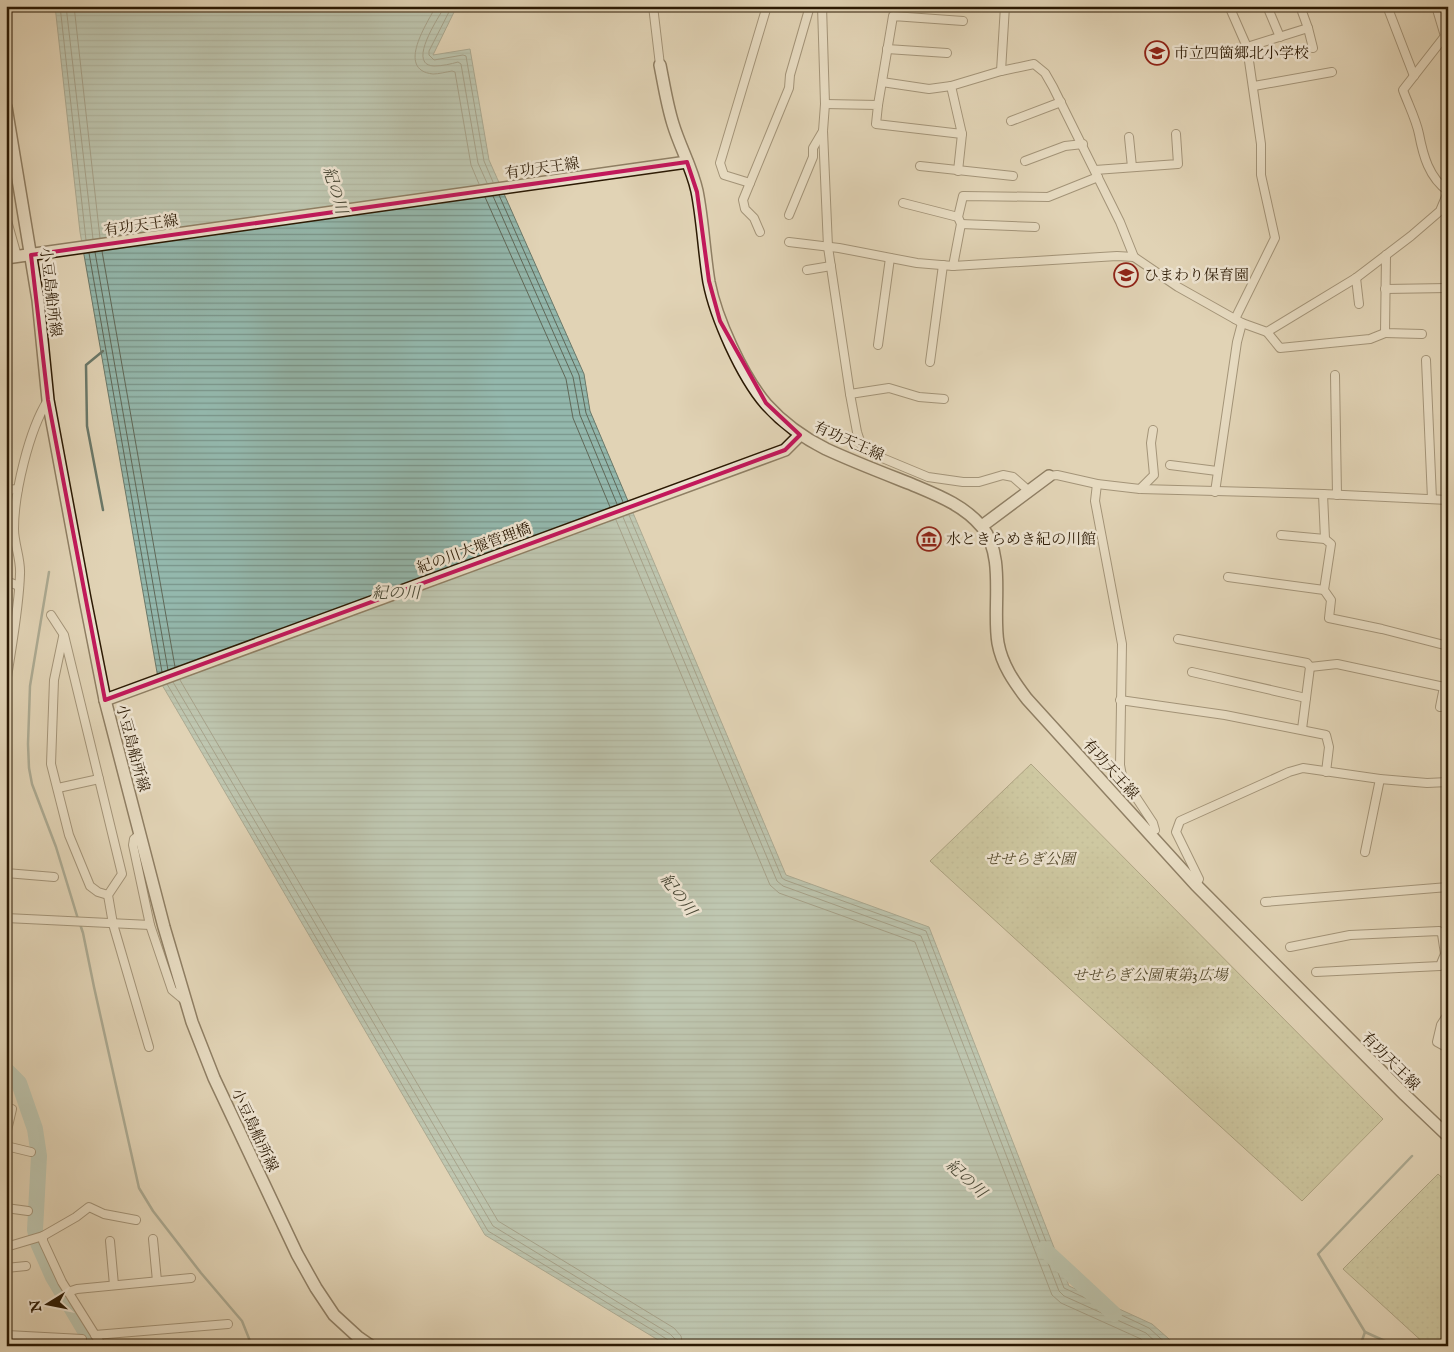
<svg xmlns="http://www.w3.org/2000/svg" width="1454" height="1352" viewBox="0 0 1454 1352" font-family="'IM FELL English','Noto Serif JP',serif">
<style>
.park{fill:url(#park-dots);stroke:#706a47}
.water{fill:url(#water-rules);stroke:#6a7869}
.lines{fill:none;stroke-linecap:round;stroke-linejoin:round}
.shore{stroke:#606858;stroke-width:1}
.stream{stroke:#6a7869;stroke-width:2.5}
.river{stroke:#94b8ad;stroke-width:16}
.street-casing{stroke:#584830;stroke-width:10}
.secondary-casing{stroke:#2b1903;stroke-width:14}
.street{stroke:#ece2cf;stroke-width:8}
.secondary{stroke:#ece2cf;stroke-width:11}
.marked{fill:none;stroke:#c2185b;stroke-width:4;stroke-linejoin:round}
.labels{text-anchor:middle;stroke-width:5;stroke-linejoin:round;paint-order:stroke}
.poi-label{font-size:15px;fill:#2b1903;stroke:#ece2cf;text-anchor:start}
.street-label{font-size:15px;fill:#2b1903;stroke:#ece2cf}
.park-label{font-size:15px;font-style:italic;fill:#554a2c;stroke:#ece2cf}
.water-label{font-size:16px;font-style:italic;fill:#4a4936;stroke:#ece2cf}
</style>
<defs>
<pattern id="park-dots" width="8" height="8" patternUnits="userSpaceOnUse" patternTransform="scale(1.25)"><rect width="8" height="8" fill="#b6bb8b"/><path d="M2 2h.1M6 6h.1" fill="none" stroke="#9da076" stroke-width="1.8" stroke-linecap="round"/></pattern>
<pattern id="water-rules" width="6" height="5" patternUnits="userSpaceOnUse" patternTransform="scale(1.25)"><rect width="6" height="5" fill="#94b8ad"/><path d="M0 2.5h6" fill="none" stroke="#79958b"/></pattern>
</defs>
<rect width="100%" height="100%" fill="#e1d3b5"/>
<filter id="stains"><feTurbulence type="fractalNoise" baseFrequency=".004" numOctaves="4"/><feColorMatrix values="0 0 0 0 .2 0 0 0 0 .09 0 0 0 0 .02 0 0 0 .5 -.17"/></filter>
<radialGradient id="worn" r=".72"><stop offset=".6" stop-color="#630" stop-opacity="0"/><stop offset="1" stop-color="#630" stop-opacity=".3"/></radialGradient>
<g class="park">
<polygon points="1031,764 1383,1119 1302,1201 930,861"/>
<polygon points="1438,1174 1448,1183 1448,1346 1427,1346 1343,1269"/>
</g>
<polygon class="water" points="55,6 457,6 433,55 470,49 489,160 584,374 590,411 786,875 929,927 1069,1286 1152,1324 1177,1346 668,1346 485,1235 158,678 80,232"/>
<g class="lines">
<g class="shore">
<polyline points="60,6 86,240"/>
<polyline points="66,6 93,239"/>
<polyline points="74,6 100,238"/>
<path d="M436 6C428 22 395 70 433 74 439 74 446 72 452 71L455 72 471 165 479 184"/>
<path d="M445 6C439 17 406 65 434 66 442 66 451 64 458 62L461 64 478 163 487 183"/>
<polyline points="452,6 429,51 429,55 434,60 463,55 466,56 484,161 493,182"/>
<polyline points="499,195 579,375 586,413 623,502"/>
<polyline points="493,196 573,377 580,415 617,504"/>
<polyline points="485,197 566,379 573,418 610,507"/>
<polyline points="102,251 175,667"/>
<polyline points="95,252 168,670"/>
<polyline points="89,253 162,672"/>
<polyline points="629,515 782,878 785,880 926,931 1064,1288 1149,1328 1169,1346"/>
<polyline points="623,517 777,881 783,886 921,936 1059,1291 1064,1296 1146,1333 1160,1346"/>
<polyline points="616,520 770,885 779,893 915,942 1052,1295 1061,1303 1141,1339 1149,1346"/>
<polyline points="180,680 498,1221 674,1328 681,1336 683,1346"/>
<polyline points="173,682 493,1226 670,1334 675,1339 676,1346"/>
<polyline points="167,684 488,1231 654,1331 668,1340 670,1346"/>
</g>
<g class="stream">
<polyline points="103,351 86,365 87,426 103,510"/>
<polyline points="49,572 30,686 28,744 29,768 32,784 56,847 78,919"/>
<polyline points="80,924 83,933 94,987 139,1188 153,1211 201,1273 242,1321 252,1346"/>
<polyline points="1360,1346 1365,1332"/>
<polyline points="1396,1346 1365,1332 1318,1254 1412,1156"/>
</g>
<g class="river">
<polyline points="6,1070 19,1083 35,1129 39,1156 35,1230 38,1243 53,1277 94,1346"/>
<polyline points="1044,1249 1114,1314"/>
</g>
<g class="street-casing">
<g id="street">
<polyline points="653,6 660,65"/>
<polyline points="822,6 825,104 823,131 828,247 850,394 857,432 863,450 928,477 963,482 979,482 1003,475 1013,477 1029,491"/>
<polyline points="1229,6 1247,47 1261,144 1261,175 1275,238 1235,319"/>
<polyline points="1267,6 1280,37"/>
<polyline points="1300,6 1308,28 1313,48"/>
<polyline points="1387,6 1414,76"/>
<polyline points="1436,6 1445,36"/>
<path d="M1448 35 1445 36 1403 90C1408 104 1416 119 1419 134 1423 155 1429 178 1448 191"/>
<polyline points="1247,47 1308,28"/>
<polyline points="887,49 947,53"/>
<polyline points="1001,71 1005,6"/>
<polyline points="882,82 929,89 951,86"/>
<polyline points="1254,86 1332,72"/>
<polyline points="825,104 878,105 876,124 962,134 951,86 1001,71 1034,64 1045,73 1053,87 1120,222 1134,257"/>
<polyline points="878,105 893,16 963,21"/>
<polyline points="1011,121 1061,102"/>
<polyline points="1129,137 1132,167"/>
<polyline points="1025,161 1065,146 1083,144"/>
<polyline points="920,166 1013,176"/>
<polyline points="1095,170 1178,164 1176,134"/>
<polyline points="958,171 962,134"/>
<polyline points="750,183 724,175 720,163 767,6"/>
<polyline points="903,203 958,217"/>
<polyline points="789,215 813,157 813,148 823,131"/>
<polyline points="6,217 17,256"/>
<polyline points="961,224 1035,227"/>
<polyline points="760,232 754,218 745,209 743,200 789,88 790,75 810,6"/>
<polyline points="789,242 839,248 917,263 953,266 1117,256 1134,257 1178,287 1242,323 1267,332 1356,278 1411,236 1440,211 1448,192"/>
<polyline points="1386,255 1385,333 1422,334"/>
<polyline points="953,266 961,224 958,217 963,196 1048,197 1098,177"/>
<polyline points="807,270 831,266"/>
<polyline points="1356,278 1359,304"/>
<polyline points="1385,289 1448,288"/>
<polyline points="1267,332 1280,348 1370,339 1385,333"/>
<polyline points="878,345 890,258"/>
<polyline points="1426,360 1432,499"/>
<polyline points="930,362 943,265"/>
<polyline points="1335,375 1337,495"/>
<polyline points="850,394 889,388 919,397 944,399"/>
<polyline points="1170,465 1217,471"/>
<polyline points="1049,476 1057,475 1097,484 1140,489 1323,494 1448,500"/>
<polyline points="1097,484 1095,501 1122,644 1120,765 1122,776 1153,823 1155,830"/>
<polyline points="1140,489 1154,475 1151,443 1153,430"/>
<polyline points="6,490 18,489"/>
<polyline points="1215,492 1237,342 1242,323"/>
<polyline points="1323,494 1325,539 1331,544 1324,590 1331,600 1329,618 1382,629 1448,646"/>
<polyline points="1281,535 1325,539"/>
<polyline points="1228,577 1324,590"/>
<polyline points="6,581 19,586"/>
<polyline points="51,615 64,635 122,874 108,895 113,924 149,1047"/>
<polyline points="63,637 54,680 51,764 69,835 90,886 98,892 108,895"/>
<polyline points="1178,639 1307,663 1310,667 1302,729"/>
<polyline points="1310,667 1337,664 1444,687 1440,707"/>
<polyline points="1192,672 1306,698"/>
<path d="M6 684C11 649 19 609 20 574 21 559 14 544 14 529 14 493 29 430 48 400"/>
<polyline points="1120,700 1225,715 1326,735 1329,747 1326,772"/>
<polyline points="58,788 99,779"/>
<polyline points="1365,852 1380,779"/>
<polyline points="6,873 54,877"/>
<polyline points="1196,885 1199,879 1176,832 1180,821 1289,772 1303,768 1380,779 1427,783 1448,782"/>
<polyline points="1265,902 1448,887"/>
<polyline points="6,918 150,925 133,845 134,839 140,834"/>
<polyline points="150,925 172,990 184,1000"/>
<polyline points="1290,947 1350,935 1439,931 1442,934 1445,954"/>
<polyline points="1316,972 1440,966 1445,954 1448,954"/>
<polyline points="1448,1014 1441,1025 1437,1042 1448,1048"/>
<polyline points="6,1135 12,1109"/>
<polyline points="6,1146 31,1152"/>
<polyline points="6,1208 28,1211"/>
<polyline points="153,1239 157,1281"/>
<polyline points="110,1241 114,1285"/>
<polyline points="6,1247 43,1236"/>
<polyline points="6,1268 26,1266"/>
<polyline points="68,1292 77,1289 191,1278"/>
<polyline points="6,1333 12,1346"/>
<polyline points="7,1335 82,1339"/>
<polyline points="95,1335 228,1324"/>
<polyline points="102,1346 62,1282 43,1241 43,1236 76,1217 89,1207 104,1214 136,1220"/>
</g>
</g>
<g class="secondary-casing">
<g id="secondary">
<path d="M660 65C664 85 667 105 673 124 680 147 692 168 697 191 703 221 704 252 709 282 716 318 742 376 766 404 783 423 804 438 826 449 854 462 883 473 911 484 937 495 964 505 982 527 1006 556 992 608 998 643 1002 665 1014 682 1027 699L1196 885 1405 1095 1448 1136"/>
<polyline points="6,107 38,300 48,400 85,599 105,700 164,927 192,1022 214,1078 297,1254 316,1288 334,1315 358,1337 371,1346"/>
<polyline points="6,258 687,162"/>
<polyline points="982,526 1049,476"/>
<polyline points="105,700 785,450 800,435"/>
</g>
</g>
<use href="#street" class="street"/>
<use href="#secondary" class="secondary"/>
</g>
<path d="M0 0H1454V1352H0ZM687 162 697 192 709 281 720 321 766 403 800 435 785 450 105 700 48 400 31 255Z" fill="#e1d3b5" fill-opacity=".55" fill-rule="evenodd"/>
<path class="marked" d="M687 162 697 192 709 281 720 321 766 403 800 435 785 450 105 700 48 400 31 255Z"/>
<defs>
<g id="school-ring" transform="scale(1.25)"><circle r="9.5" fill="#ece2cf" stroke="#8f2418" stroke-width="1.5"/><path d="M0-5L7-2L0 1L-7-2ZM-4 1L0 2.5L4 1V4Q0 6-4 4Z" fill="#8f2418"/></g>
<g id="museum-ring" transform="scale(1.25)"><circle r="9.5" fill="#ece2cf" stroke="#8f2418" stroke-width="1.5"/><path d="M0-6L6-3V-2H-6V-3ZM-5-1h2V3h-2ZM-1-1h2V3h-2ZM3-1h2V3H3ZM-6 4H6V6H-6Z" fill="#8f2418"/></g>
</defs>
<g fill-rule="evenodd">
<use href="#school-ring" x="1157" y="53"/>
<use href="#school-ring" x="1126" y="275"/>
<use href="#museum-ring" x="929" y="539"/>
</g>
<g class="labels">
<g class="poi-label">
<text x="1174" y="58">市立四箇郷北小学校</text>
<text x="1144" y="280">ひまわり保育園</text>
<text x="946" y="544">水ときらめき紀の川館</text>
</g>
<g class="street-label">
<text transform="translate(542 168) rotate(-8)" y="5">有功天王線</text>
<text transform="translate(141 225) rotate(-8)" y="5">有功天王線</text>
<text transform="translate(51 292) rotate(83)" y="5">小豆島船所線</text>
<text transform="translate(849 441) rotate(24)" y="5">有功天王線</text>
<text transform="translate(474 548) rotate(-20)" y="5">紀の川大堰管理橋</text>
<text transform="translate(133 748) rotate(75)" y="5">小豆島船所線</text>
<text transform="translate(1111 769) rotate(48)" y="5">有功天王線</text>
<text transform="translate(1391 1061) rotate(45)" y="5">有功天王線</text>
<text transform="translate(255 1130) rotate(65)" y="5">小豆島船所線</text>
</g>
<g class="park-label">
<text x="1030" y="864">せせらぎ公園</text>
<text x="1150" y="980">せせらぎ公園東第3広場</text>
</g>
<g class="water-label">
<text transform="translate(336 190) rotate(73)" y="6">紀の川</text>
<text x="396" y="598">紀の川</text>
<text transform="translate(679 894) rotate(53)" y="6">紀の川</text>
<text transform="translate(967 1178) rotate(43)" y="6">紀の川</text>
</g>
</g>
<rect width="1454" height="1352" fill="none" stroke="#e1d3b5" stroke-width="25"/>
<rect x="8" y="8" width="1439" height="1337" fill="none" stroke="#2b1903" stroke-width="2.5"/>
<rect x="12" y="12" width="1429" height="1327" fill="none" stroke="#2b1903"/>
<g transform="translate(48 1304) rotate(260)" stroke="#ece2cf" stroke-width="4" paint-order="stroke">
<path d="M0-4L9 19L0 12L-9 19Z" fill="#2b1903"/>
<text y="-8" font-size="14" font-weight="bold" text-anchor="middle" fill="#2b1903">N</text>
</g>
<rect width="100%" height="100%" filter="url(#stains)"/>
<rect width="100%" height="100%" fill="url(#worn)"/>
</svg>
